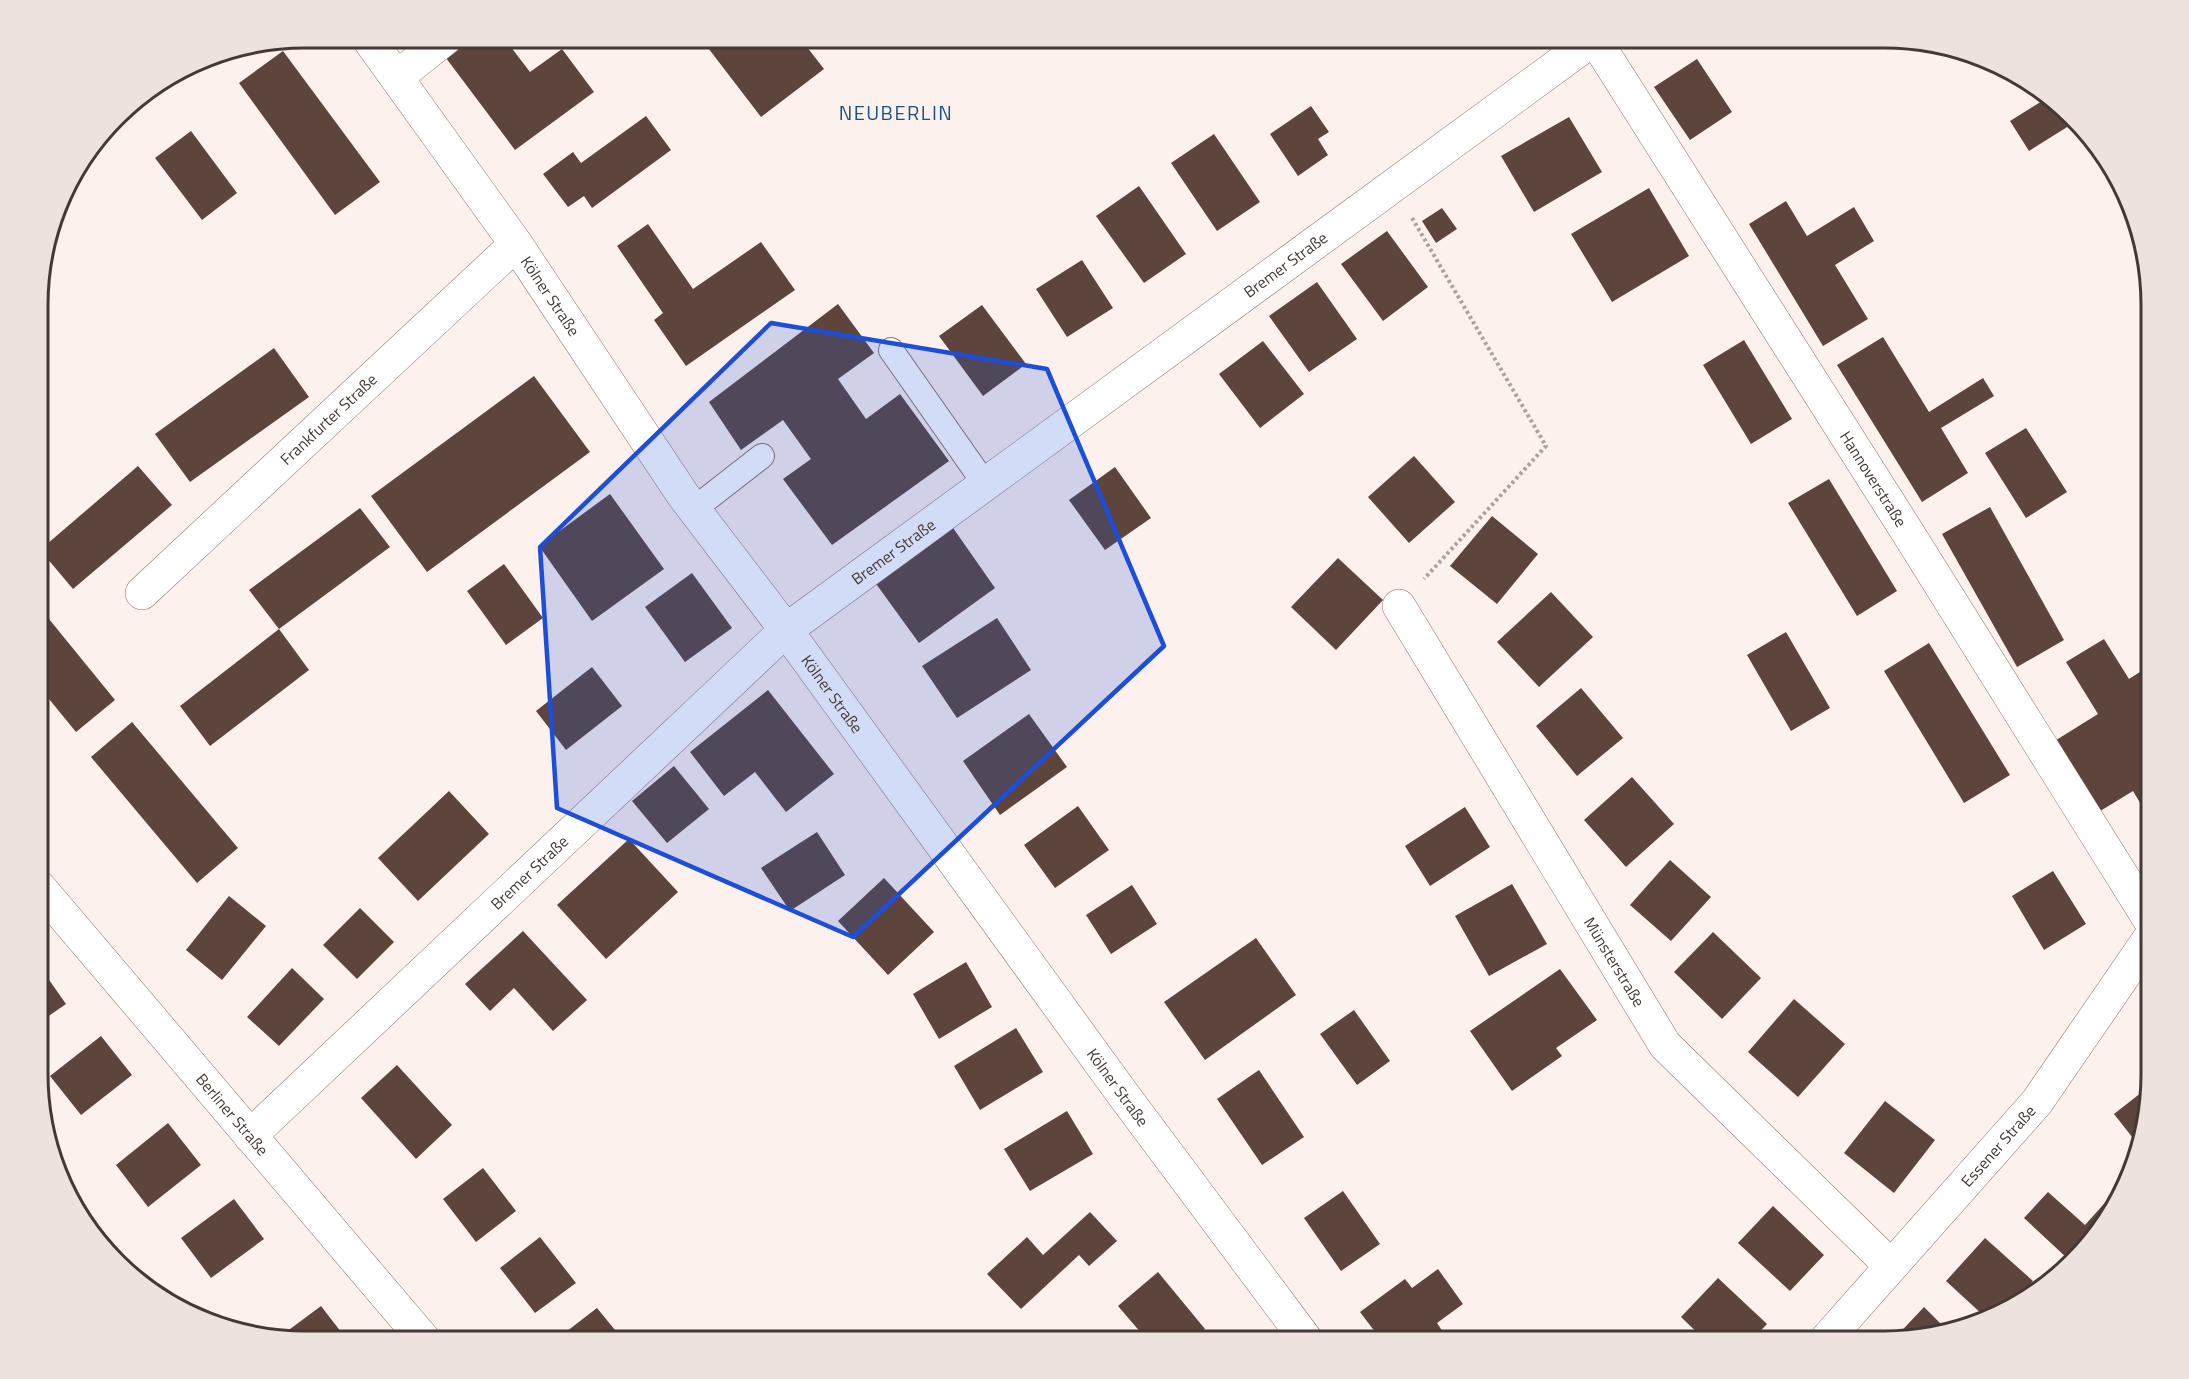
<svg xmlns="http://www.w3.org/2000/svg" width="2189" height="1379" viewBox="0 0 2189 1379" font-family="'Titillium Web',sans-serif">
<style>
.building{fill:#5d453d}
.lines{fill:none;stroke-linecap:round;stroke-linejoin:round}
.service-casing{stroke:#8e746b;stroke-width:26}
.minor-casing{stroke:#8e746b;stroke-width:34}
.path{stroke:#aca19d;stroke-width:4;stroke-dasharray:3 3;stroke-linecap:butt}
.service{stroke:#fff;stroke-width:24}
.minor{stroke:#fff;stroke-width:33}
.marked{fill:#1d4ed8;fill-opacity:0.2;stroke:#1d4ed8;stroke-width:4.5;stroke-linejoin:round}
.labels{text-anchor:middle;stroke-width:6;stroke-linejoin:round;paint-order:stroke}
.street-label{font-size:16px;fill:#443935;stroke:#fdf1ed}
.quarter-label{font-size:20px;letter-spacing:1.5px;fill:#175182;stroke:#fdf1ed}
.rim{fill:none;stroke:#443935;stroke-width:3}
</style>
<rect width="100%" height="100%" fill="#fdf1ed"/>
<g class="building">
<polygon points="466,38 504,38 530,72 562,49 594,92 515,150 443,54"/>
<polygon points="705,38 800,38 824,69 761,117 702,40"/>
<polygon points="283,51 380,182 335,215 239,83"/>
<polygon points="1697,59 1732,112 1690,140 1654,87"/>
<polygon points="2047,98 2072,124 2029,151 2010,121"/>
<polygon points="1311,106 1329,132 1318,139 1328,155 1298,176 1270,134"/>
<polygon points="646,116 671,150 592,208 584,196 568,207 543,174 573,152 581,163"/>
<polygon points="1569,117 1602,172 1534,212 1501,156"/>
<polygon points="191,131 237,193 202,220 155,158"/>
<polygon points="1214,134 1260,202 1217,231 1171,163"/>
<polygon points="1139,186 1186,254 1144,283 1096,216"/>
<polygon points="1649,188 1689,256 1612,302 1571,234"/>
<polygon points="1786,201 1807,236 1854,207 1874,241 1835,265 1868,319 1823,346 1749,224"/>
<polygon points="1442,208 1457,229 1436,243 1422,221"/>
<polygon points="648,224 693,289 761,242 795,290 686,366 654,320 663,313 617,246"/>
<polygon points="1387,231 1428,287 1383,321 1341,264"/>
<polygon points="1082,260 1113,308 1067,337 1036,289"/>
<polygon points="1317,282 1357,339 1309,372 1269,316"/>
<polygon points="838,304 874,353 838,379 866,419 900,394 949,461 832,545 783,479 811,459 783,420 741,450 709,402"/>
<polygon points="982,305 1026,364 983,396 939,336"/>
<polygon points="1883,337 1929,412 1983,378 1994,396 1941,428 1968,473 1922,502 1837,365"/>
<polygon points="1744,340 1792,419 1751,444 1703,365"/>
<polygon points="1263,341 1304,394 1260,428 1219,374"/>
<polygon points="274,348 309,397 190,482 155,434"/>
<polygon points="534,376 590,452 427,572 371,496"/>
<polygon points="2026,428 2067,492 2026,518 1985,453"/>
<polygon points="1414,456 1455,502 1409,543 1368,497"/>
<polygon points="138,466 172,505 73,589 40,550"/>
<polygon points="1115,467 1151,518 1105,550 1069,500"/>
<polygon points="1829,479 1897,591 1857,616 1788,503"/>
<polygon points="610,494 664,569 592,621 539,546"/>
<polygon points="1990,507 2064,640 2017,667 1942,534"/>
<polygon points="360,508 390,547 279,629 249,590"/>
<polygon points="1492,516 1538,554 1497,604 1450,566"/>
<polygon points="951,525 995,588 919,643 874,581"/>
<polygon points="1338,558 1383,600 1336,650 1291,607"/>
<polygon points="504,564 543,618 506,645 467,591"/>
<polygon points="692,573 732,628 685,662 645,607"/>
<polygon points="1551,592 1593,637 1539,687 1497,642"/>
<polygon points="40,608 115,700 76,732 40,688"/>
<polygon points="997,618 1031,670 957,718 922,666"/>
<polygon points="279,629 309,670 210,746 180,706"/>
<polygon points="1786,632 1830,708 1791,731 1747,655"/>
<polygon points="2104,639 2129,679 2143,670 2151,684 2151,810 2146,813 2133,791 2097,813 2053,742 2098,714 2066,662"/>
<polygon points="1929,643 2010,775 1964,803 1884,671"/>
<polygon points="592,667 622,706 566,750 536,711"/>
<polygon points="1581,688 1623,738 1577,776 1536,726"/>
<polygon points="768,690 834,774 786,812 755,772 724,796 690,752"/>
<polygon points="1029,714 1067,767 1000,815 963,761"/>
<polygon points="132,722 238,848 197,883 91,757"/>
<polygon points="674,766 709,809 667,843 632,801"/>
<polygon points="1632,777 1674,824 1626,867 1584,820"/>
<polygon points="449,791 489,834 418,901 378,858"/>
<polygon points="1078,806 1109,850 1055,888 1024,845"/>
<polygon points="1465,807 1490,847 1430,886 1405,846"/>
<polygon points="817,832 845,875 790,911 761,868"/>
<polygon points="629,839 678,892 606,959 557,905"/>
<polygon points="1670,860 1711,897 1671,941 1630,905"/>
<polygon points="2053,871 2086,924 2044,950 2012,896"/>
<polygon points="884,878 934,932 888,975 838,921"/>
<polygon points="1512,884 1547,944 1489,976 1455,916"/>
<polygon points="1132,885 1157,924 1111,954 1086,915"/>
<polygon points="229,896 266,926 222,980 186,950"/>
<polygon points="360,908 394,942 357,979 323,945"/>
<polygon points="523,931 587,1000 553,1031 514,988 490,1011 465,984"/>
<polygon points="1713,932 1761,978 1722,1019 1674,972"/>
<polygon points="1256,938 1296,995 1205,1060 1164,1002"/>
<polygon points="966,962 992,1007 939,1039 913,994"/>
<polygon points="40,967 66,1004 40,1022"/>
<polygon points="292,968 324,999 279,1046 247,1017"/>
<polygon points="1560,969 1597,1020 1556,1048 1562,1056 1512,1091 1470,1031"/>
<polygon points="1794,999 1845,1044 1798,1097 1748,1052"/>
<polygon points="1354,1010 1390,1061 1357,1085 1320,1034"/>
<polygon points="1016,1028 1043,1072 980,1110 954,1066"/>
<polygon points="101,1036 132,1075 81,1115 50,1076"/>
<polygon points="397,1065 452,1125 416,1159 361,1098"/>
<polygon points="1259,1070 1304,1137 1262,1165 1217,1099"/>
<polygon points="2151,1085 2151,1092 2140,1147 2114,1114"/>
<polygon points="1885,1101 1935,1140 1894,1193 1844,1153"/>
<polygon points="1067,1111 1093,1154 1030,1191 1004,1149"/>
<polygon points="168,1123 201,1165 148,1207 116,1165"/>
<polygon points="483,1168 516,1211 476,1242 443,1199"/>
<polygon points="1343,1191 1380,1244 1341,1271 1304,1218"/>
<polygon points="2048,1192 2085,1225 2111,1196 2117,1201 2107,1223 2068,1259 2024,1218"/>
<polygon points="234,1199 264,1239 211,1278 181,1238"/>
<polygon points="1773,1206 1824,1255 1790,1291 1738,1243"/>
<polygon points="1090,1212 1117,1241 1089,1266 1079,1255 1021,1309 987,1274 1027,1237 1043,1255"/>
<polygon points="540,1237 576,1283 535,1313 500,1268"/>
<polygon points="1985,1238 2033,1281 2009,1309 1984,1316 1946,1281"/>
<polygon points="1438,1269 1463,1304 1437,1323 1443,1332 1431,1341 1382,1341 1360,1312 1405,1279 1412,1288"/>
<polygon points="1158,1272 1205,1329 1190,1341 1148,1341 1118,1306"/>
<polygon points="1718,1278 1767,1324 1751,1341 1706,1341 1681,1317"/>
<polygon points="321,1306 348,1341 304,1341 278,1338"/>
<polygon points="1924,1307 1945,1328 1902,1341 1892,1341"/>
<polygon points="597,1308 624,1341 561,1341 558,1338"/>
</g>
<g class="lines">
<g class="service-casing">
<g id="service">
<polyline points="891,350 985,484"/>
<polyline points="694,509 762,456"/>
</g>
</g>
<g class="minor-casing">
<g id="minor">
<path id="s1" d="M368 38 516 244 683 495 786 630 1122 1093 1307 1341"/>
<path id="s2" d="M1594 38 1908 533 2151 922"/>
<polyline points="397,77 446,38"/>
<path id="s3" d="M142 593 516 244"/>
<path id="s4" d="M1399 606 1665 1045 1891 1266"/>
<path id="s5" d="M40 888 425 1341"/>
<path id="s6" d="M250 1136 786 630 1595 38"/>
<path id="s7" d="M1825 1341 2037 1102 2151 936"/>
</g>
</g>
<polyline class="path" points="1412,218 1546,446 1424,579"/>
<use href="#service" class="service"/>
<use href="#minor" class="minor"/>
</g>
<path class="marked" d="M771 323 1047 369 1164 646 853 937 557 808 540 547Z"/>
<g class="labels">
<g class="street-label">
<text dy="6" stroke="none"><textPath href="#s6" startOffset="1356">Bremer Straße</textPath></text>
<text dy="6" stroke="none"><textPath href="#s1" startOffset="316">Kölner Straße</textPath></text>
<text dy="6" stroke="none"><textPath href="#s3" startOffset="255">Frankfurter Straße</textPath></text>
<text dy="6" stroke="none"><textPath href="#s2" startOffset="522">Hannoverstraße</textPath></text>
<text dy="6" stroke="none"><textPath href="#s6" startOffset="870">Bremer Straße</textPath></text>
<text dy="6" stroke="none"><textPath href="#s1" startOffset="804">Kölner Straße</textPath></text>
<text dy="6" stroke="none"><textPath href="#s6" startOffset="384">Bremer Straße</textPath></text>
<text dy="6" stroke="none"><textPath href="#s4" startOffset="416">Münsterstraße</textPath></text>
<text dy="6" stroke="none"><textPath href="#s1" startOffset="1290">Kölner Straße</textPath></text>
<text dy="6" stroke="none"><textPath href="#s5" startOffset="297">Berliner Straße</textPath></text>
<text dy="6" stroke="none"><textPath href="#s7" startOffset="261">Essener Straße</textPath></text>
</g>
<g class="quarter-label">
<text x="896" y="120">NEUBERLIN</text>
</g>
</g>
<path d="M0 0H2189V1379H0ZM305 48H1884A257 257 0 0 1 2141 305V1074A257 257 0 0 1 1884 1331H305A257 257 0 0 1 48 1074V305A257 257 0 0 1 305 48Z" fill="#eee2de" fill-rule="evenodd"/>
<path class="rim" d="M305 48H1884A257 257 0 0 1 2141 305V1074A257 257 0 0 1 1884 1331H305A257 257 0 0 1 48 1074V305A257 257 0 0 1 305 48Z"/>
</svg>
